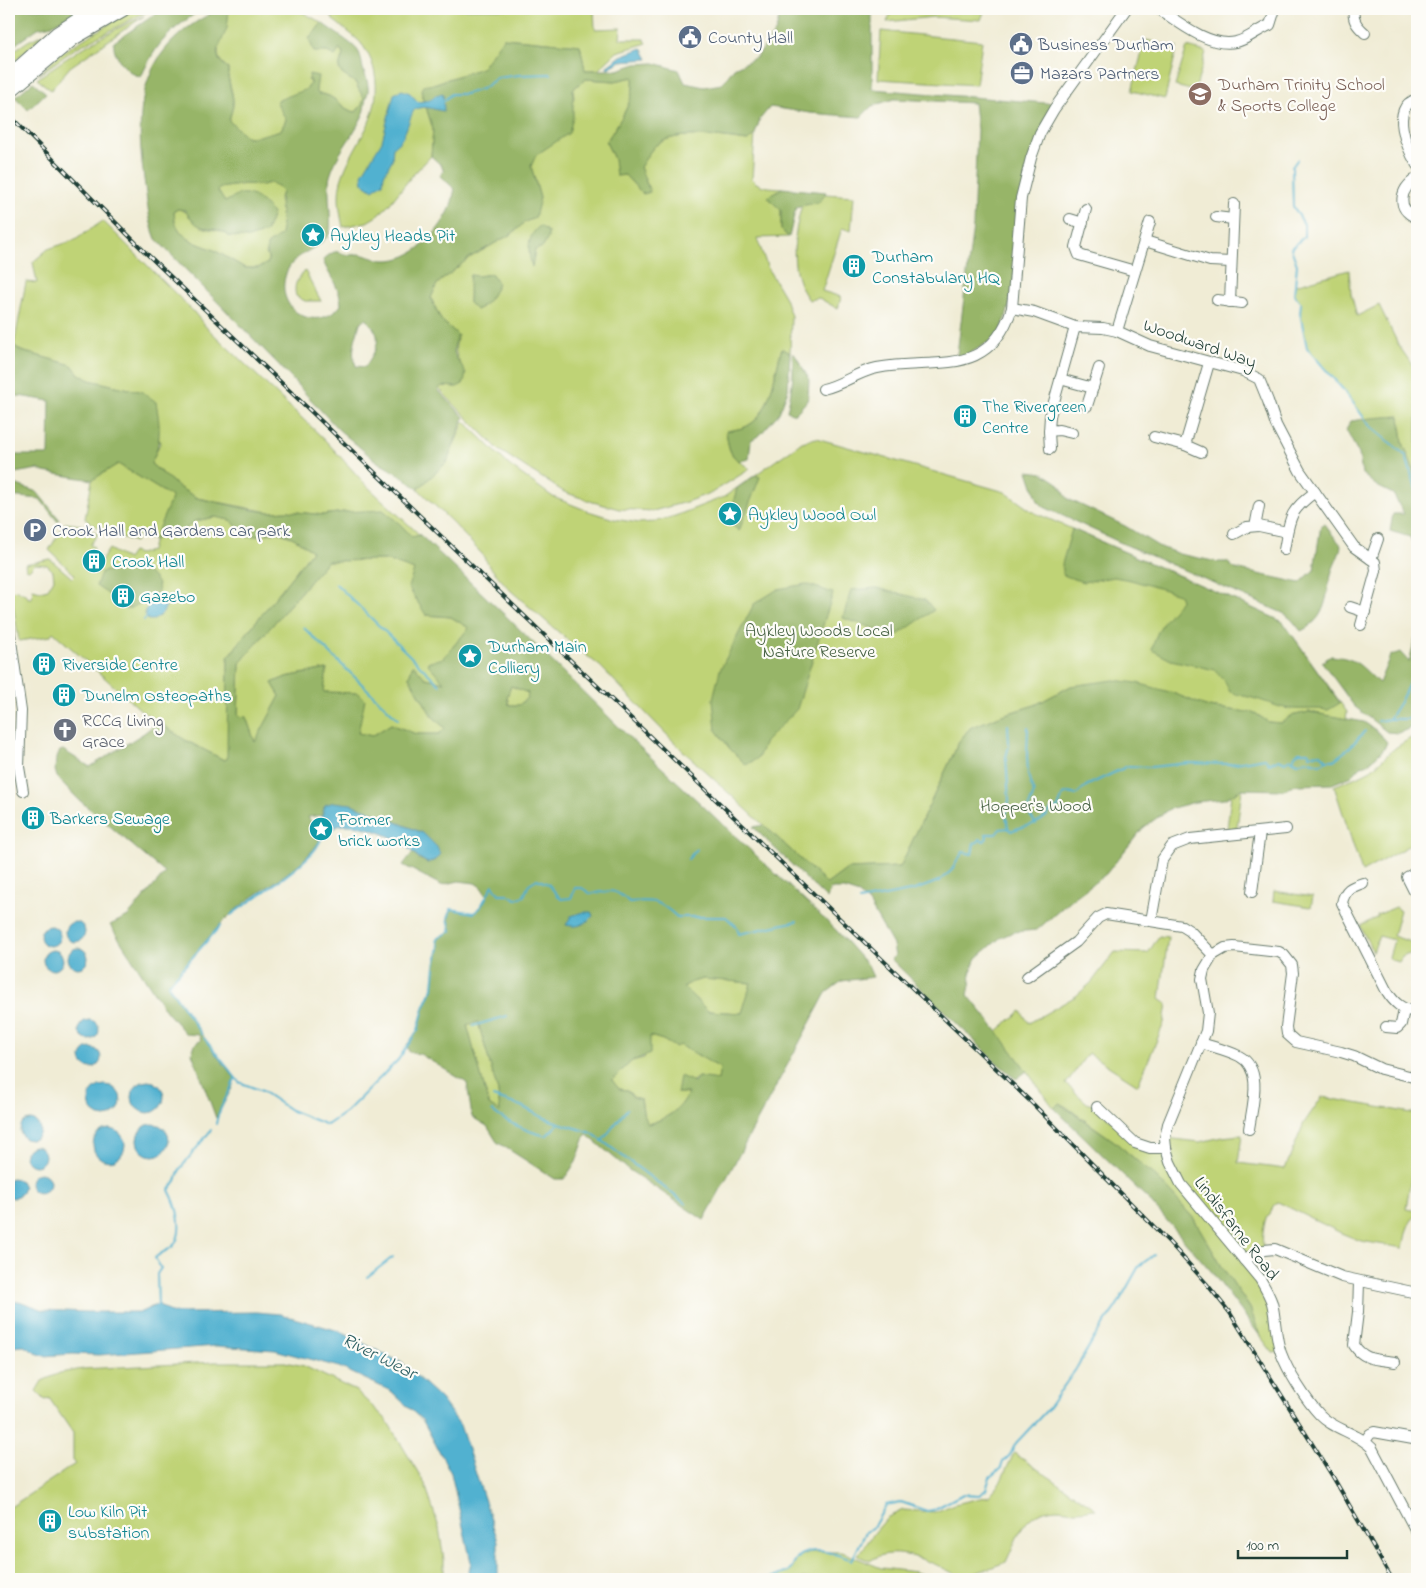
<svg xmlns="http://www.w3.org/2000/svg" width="1426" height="1588" viewBox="0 0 1426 1588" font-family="'Indie Flower',sans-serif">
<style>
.green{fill:#bfd376;stroke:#6f8855;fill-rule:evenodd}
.forest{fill:#97b567;stroke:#5b794e;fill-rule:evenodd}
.water{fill:#51b1d0;stroke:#387782}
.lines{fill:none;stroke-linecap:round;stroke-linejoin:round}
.stream{stroke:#51b1d0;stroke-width:2}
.minor-casing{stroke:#687a6c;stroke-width:12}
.highway-casing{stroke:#687a6c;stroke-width:16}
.minor{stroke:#fff;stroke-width:10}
.highway{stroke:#fff;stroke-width:14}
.rail-casing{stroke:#1f3d34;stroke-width:4}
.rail{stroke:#fdfcf7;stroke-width:2;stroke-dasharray:5.5;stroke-linecap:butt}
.labels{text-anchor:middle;stroke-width:4.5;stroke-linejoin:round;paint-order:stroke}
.service-label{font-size:18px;fill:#4e5e75;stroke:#fdfcf7;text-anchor:start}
.education-label{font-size:18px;fill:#785e54;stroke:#fdfcf7;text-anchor:start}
.culture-label{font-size:18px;fill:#0d838f;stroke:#fdfcf7;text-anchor:start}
.street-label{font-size:18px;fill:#1f3d34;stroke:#fdfcf7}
.park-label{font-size:18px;fill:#476244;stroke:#fdfcf7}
.worship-label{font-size:18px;fill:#5b616d;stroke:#fdfcf7;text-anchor:start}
.water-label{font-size:19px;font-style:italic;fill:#2e6063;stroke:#fdfcf7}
</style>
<rect width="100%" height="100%" fill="#fdfcf7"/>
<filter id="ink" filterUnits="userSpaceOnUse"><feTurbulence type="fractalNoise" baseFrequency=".02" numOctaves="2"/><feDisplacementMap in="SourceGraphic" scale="10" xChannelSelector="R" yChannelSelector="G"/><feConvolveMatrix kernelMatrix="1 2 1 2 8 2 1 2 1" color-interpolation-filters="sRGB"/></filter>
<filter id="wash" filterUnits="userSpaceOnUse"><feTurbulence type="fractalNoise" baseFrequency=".0096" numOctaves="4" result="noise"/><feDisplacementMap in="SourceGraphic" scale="20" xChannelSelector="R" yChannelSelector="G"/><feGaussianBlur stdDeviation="1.12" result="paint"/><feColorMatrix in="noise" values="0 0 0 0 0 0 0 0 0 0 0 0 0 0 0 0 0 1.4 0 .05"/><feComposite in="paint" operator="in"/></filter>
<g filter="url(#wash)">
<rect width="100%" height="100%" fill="#f0ecd5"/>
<g class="green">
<polygon points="134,9 152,9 76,48 38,75 62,52"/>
<path d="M233 9H297L322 23 309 39 320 51 327 52 339 49 343 54 339 68 342 74 356 83 359 90 364 98 362 105 356 112C341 111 336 93 318 94L308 79 310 84 307 89 299 93 283 113 286 120 281 130C271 133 254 141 244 135 239 132 234 125 229 121 230 115 233 109 233 104 234 92 227 82 228 69 226 66 222 63 220 60 213 50 229 23 229 10Z"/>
<path d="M321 9H594L595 29 621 28 620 39H644L647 43 617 52 598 70H585L580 45 504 38 482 68 430 85H424L422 89V97L443 93 444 111 426 107 433 129 431 156 411 177 388 206 377 216 367 222 343 227C340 213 337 196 341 181 346 163 357 146 366 129 380 101 381 67 360 42 352 34 342 27 333 20L332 16Z"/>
<polygon points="893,9 985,9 981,20 933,17 887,22"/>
<path d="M144 16 70 67 51 90 37 79C71 54 105 33 144 16Z"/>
<polygon points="881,31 982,41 976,85 878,79"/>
<polygon points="44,34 9,66 9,54 28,41"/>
<polygon points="1145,40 1177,47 1165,99 1132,91"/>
<polygon points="1187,47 1206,52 1195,91 1175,86"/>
<path d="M633 77C636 100 618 123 606 142L614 159 617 176 625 175 643 194 650 192 640 167C645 160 650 150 656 145 677 129 723 138 747 141L755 134 752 179C759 188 771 187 782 188L768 197 781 210V230L789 237 757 238 768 269 785 298 791 316 790 353 782 348C775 370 771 413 749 425 743 429 733 430 726 431 730 457 730 454 750 469L713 492 686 502 653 511 619 509 593 502 564 492 499 450 439 389 442 386 456 387 466 373C456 357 453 353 458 335L441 320 431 298 437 284 469 258 513 233 525 222 540 198 531 166 536 155 574 98 573 89 586 79 615 81ZM492 274V295L482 307 476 310 469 303 470 275 478 276Z"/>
<path d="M270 183 278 186 282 192 279 200 282 208 283 225 281 235 266 253 268 259V263L258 268H245L214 250 196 243 187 238 180 231 175 223 174 211 178 209C189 211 193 220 201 226 210 232 220 227 228 236L248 238 266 232 273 214 262 201 231 200 225 202 217 191 220 188 245 184 262 185Z"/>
<path d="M825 194 854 196 851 231 842 228 822 291 841 297 838 309 819 298 809 300C788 273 793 236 802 205L820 202Z"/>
<polygon points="103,221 193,311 206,327 325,440 367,486 420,535 412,538 400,524 344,512 323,515 288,511 269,512 197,498 180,488 151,464 160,443 143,392 89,380 79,374 72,365 21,351 14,345 26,282 37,283 33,262 48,249 75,240"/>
<polygon points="1349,270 1351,294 1357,316 1379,305 1399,346 1417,372 1417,477 1403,443 1400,416 1365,419 1346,393 1307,348 1300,313 1301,303 1294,294 1295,285"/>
<path d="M305 271 321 301H305L296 296C293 285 297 279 305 271Z"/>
<polygon points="464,421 510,466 553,497 588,511 614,519 639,523 654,522 675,516 724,497 802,442 816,438 1005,492 1033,512 1228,597 1283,622 1347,712 1346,719 1309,712 1291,716 1281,723 1268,722 1255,713 1208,707 1186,699 1071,686 1035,705 1002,715 970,728 960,740 900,867 847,869 827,884 679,747 600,666 578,649 510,590 490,567 482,554 454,524 418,489 447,462"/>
<polygon points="118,464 172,497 155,539 183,531 195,521 215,517 230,520 256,536 277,532 294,538 312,551 228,657 228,759 224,760 185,740 142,711 53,632 50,636 19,641 11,591 17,590 27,595 28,598 32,598 33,589 40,591 48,589 54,579 53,571 47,565 35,564 29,570 26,569 25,564 50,559 72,578 75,575 49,550 65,523 81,525 98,534 90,545 94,547 83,566 91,572 97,564 99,564 109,549 127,559 132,552 139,554 151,551 154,539 147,539 139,534 135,542 100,529 85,519 92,480"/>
<polygon points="386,560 415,570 426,615 451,617 469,628 443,658 445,682 424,678 413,664 409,677 432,716 445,728 439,734 416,734 391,724 372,736 358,733 358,693 324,692 326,669 286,677 272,683 280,696 255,743 246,717 238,717 240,663 327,561"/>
<polygon points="511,686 528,693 527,698 519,705 509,705 507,697"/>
<polygon points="1417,734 1417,841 1362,872 1334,786 1359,776 1371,770 1395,748"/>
<polygon points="1242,789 1237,828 1227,829 1231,795"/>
<polygon points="1274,891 1313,897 1311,907 1273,901"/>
<polygon points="1396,907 1400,910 1393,936 1417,944 1417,956 1409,954 1402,957 1399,962 1391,960 1389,957 1394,940 1379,936 1373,952 1360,926 1378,917 1377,915"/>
<path d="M1159 936 1168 937 1160 999 1167 1004 1164 1023 1138 1085 1088 1053 1066 1084 1087 1103 1097 1107 1135 1143 1166 1148 1165 1138 1200 1142 1222 1137 1242 1135 1238 1163 1285 1169 1304 1123 1322 1097 1417 1114V1143L1406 1208 1417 1210V1215C1406 1223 1406 1235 1403 1248L1361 1241 1341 1233 1278 1202 1273 1206 1270 1215 1266 1218C1263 1228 1261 1240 1264 1250L1245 1260 1260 1279 1281 1352 1273 1353 1260 1336 1250 1308 1221 1265 1194 1219 1158 1179 1114 1141 1065 1106 1059 1103 1054 1108 997 1031 1021 1011 1029 1023 1076 996 1091 983 1115 952 1148 953Z"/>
<polygon points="703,979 752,983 742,1013 708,1011 683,987 692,982"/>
<polygon points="478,1022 498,1092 500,1113 489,1105 467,1025"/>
<path d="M650 1036 663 1040 675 1047 680 1044 720 1068 718 1080 698 1077 677 1093H688C682 1110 664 1120 647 1124L643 1112 641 1099 633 1097 627 1090 619 1089 611 1080 632 1061 644 1058Z"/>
<polygon points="215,1362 285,1362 304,1366 356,1391 386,1419 425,1484 439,1528 444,1560 444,1579 9,1579 9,1508 75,1464 73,1462 73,1433 49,1398 45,1400 36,1391 42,1381 60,1373 83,1369"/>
<path d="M1014 1453 1096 1509C1090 1509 1083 1511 1077 1511 1070 1511 1064 1509 1057 1509 1023 1511 1019 1535 1006 1562L962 1578C939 1565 895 1542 870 1561L858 1556 875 1532 888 1517 903 1510 935 1512 955 1504 989 1496 1000 1483Z"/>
<polygon points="810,1552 842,1552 881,1568 915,1572 936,1579 766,1579 786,1573 793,1567 798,1557"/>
</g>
<g class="forest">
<polygon points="9,9 79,9 52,25 38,28 9,49"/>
<path d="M163 9H202C171 30 157 41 141 77 128 74 112 56 114 42Z"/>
<path d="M220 9 229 10 227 28 217 52 219 60 228 69C227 82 233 92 233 103 233 109 230 115 229 121L247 137H255L281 130 286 120 276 101 307 89 310 84 309 74 318 76 316 90 318 94C336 93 341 111 356 112L362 105 364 98 359 90 356 83 342 74 339 68 343 54 340 49 335 56 327 52H314L309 39 322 23C329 29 354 44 358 51 361 55 362 64 363 69 365 74 368 81 368 87 369 90 367 95 366 98 365 104 364 111 362 117 352 138 336 154 330 176 326 191 334 228 328 236 315 252 291 253 285 277 276 314 320 333 341 305 341 288 328 275 323 260 339 246 335 254 351 255 353 255 356 254 358 254 367 255 376 260 385 260 414 261 437 234 449 211 452 205 453 196 455 189L440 176 444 170 442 168V166L431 156 433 129 426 107H431L437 110 436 95 430 100 423 101 422 89 424 85H430L482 68 503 38 580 45 585 70H618L636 64 654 63 679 70 685 83 704 87 722 84 734 68 757 57 776 31 781 9H872V89L1058 104 1031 158 1014 291 1000 335 956 362 973 226 977 130 974 103 894 99 872 106 861 117 810 113 770 107 760 119 755 134 748 141C723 138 677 129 656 145 650 150 645 160 640 167L650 192 643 194 625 175 616 176 614 159 606 142C618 123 636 100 633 77L615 81 586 79 573 89V117L569 133 536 155 531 166 540 198 535 218 525 222 513 233 469 258 437 284 431 298 441 320 458 335C456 340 454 345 454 351 456 365 471 367 463 384L457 387 442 386 438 390 464 417 447 462 418 489 403 477 376 461 338 429 279 365 156 239C148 219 147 199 144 179 133 99 143 45 220 9ZM270 183 278 186 282 192C277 204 284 220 281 235L267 245C266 253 269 257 268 263L258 268H245L214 250 196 243 187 238 180 231 175 223 174 211 178 209 185 210C188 215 193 222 198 225 208 231 219 226 228 236L248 238 266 232 273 214C265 203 250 188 235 196 231 198 230 200 225 202L218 191 220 188 245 184 262 185ZM367 319C369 323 372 325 374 329 383 342 372 356 365 367L356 366C350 351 356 338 360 323L363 320Z"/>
<polygon points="33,82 46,93 28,110 15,97"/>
<polygon points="782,188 826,192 820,202 796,207 789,237 781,230 781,210 767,197"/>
<path d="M540 226 548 232V238L543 247 535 250 532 267C528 252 526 236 540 226Z"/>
<path d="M492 274 498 284C493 294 487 305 476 310L469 303C470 293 468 284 470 275L478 276Z"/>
<path d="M9 342 21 351 72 365 79 374 89 380 143 392 156 402C160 426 162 441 151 464L180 488 197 498 253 510 269 512 288 511 323 515 344 512 383 510 400 524 412 537 420 535 507 617 630 738 836 930 868 966 873 977 842 981 826 993 704 1220 629 1170 586 1134 576 1162 564 1179H555L497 1142 487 1126 472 1117 467 1083 420 1054 409 1052 407 1045 418 1030 424 1008 433 988 435 966 439 947 437 939 451 931C451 921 446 919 451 909L474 913 480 908 487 896 481 887 475 883 459 881 441 885 403 865 413 852 419 859 428 863 435 860 437 847 423 833 367 810 325 805 322 815 308 817 321 839C299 873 259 888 230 915 207 936 190 963 168 985L217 1056 235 1078 232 1088 216 1118 192 1053 195 1044 201 1040 199 1035 186 1034 166 1011 110 925 128 916 165 873 78 799 57 777 55 770 56 758 60 751 63 750 90 767 144 733 158 722 185 740 224 760 227 759 228 657 312 551C302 544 289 532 275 532 265 533 257 537 247 536L230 520 215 517 195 521 183 531 154 539 172 497 118 464 92 480 44 472 38 469 9 474V455H49L50 401 19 396 9 397ZM386 560 414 570 408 587 426 615 451 617 469 628 443 658 427 663 444 682 425 678 413 664 409 677 432 716 445 728 439 734H416L391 724 372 736 358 733 365 699 358 693 324 692 327 669 286 677 272 683 280 696 255 742 246 717 238 716 240 663 327 561ZM511 686 528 693 527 698 519 705H509L507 697ZM703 979 751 983 742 1013 708 1011 683 987 692 982ZM478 1022 498 1092 500 1112 489 1105 467 1025ZM650 1036 663 1040 675 1047 680 1045 720 1068 718 1080 698 1077 694 1082 680 1076 677 1093H688C682 1110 664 1120 648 1124L643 1112 641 1099 633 1097 627 1090 619 1089 612 1080 632 1061 650 1054Z"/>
<path d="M782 348 790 353 788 390 779 413 760 435 751 440 749 459 740 461C729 456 728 444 726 431 733 430 743 429 749 425 771 413 775 370 782 348Z"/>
<path d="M794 353 809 379 808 398 806 402 795 414 787 411C791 392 795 374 792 355Z"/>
<polygon points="1400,416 1403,443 1417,477 1417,554 1410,537 1390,531 1393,514 1404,514 1393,494 1377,486 1362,474 1359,454 1346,430 1351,421 1371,418"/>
<path d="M1028 471 1043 473 1058 483 1068 499 1125 526 1158 546 1179 554 1218 562H1227L1235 569 1295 582 1300 583 1314 570 1321 525 1324 524 1341 545C1340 555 1335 562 1332 571 1325 597 1328 618 1301 631L1292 620 1285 614 1117 541 1044 507 1038 501Z"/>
<polygon points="756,475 760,477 739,531 732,525 733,503 737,488"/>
<polygon points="9,482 37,492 60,520 58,522 40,499 9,496"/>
<path d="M1072 529 1228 597 1283 622 1340 703 1328 710C1316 708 1305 710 1293 709 1281 709 1268 702 1256 699 1247 696 1239 696 1230 692L1224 680 1215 670 1171 660 1152 650C1157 627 1166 618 1181 601L1179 594 1131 580 1114 577 1083 582 1063 575 1062 564Z"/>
<path d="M133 567C138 570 144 571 148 573 163 584 162 595 144 602 137 604 134 608 126 609L114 598 96 586 101 572C112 569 124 574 133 567Z"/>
<polygon points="806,584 833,593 797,709 765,742 758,758 746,765 730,749 716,730 713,699 720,670 754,604 778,589"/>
<polygon points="877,588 925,600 934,610 896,636 843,618 851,590"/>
<path d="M1417 631V725L1399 733 1387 732 1354 706 1322 662 1331 656C1358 658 1360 666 1379 683L1390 656 1400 652 1409 662Z"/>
<polygon points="1114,680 1137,683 1173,693 1208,707 1255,713 1268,722 1281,723 1291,716 1309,712 1364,722 1377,731 1387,742 1385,747 1379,754 1366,765 1361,766 1352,776 1332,784 1296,785 1283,790 1242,789 1224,799 1195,802 1169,809 1143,828 1106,874 1071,900 1037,930 1013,932 1000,938 977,958 970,973 971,981 968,995 997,1031 1027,1071 1016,1079 993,1059 891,959 895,956 893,945 869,903 859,894 844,889 830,889 827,899 753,827 764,825 827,884 847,869 900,867 960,740 970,728 1002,715 1035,705 1071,686"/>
<polygon points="1059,1103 1114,1141 1158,1179 1171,1193 1194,1219 1221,1265 1250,1308 1260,1336 1211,1271 1149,1200 1054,1108"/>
</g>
<g class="water">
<polygon points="642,48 648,59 621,61 608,68 606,67 621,56"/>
<path d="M402 90 410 93 418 102 430 100 436 95 443 93 444 111C432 110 426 104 414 110 407 123 406 140 393 147L392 160 384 175 383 183 373 190 363 183 362 174 382 141 394 94Z"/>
<polygon points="157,599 165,601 167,603 163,613 154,620 148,620 145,615 145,610"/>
<path d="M334 802 351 804 367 810 423 833 437 847 440 854 435 860 428 863C416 858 409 847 397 840 384 833 350 820 336 827 334 828 332 830 330 832V825L324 829 322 815 325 805Z"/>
<path d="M583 912H591L593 916C584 925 578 928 566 925L571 916Z"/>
<circle cx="75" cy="932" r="10"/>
<circle cx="50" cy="936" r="10"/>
<circle cx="78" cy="958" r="10"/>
<circle cx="53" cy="960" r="10"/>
<circle cx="89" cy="1030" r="10"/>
<circle cx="91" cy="1058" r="10"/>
<circle cx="148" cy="1097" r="16"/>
<circle cx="105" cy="1101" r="16"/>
<circle cx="30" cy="1130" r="10"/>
<circle cx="153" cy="1140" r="16"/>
<circle cx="109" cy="1145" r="16"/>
<circle cx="35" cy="1156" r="10"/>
<circle cx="40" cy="1183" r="10"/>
<polygon points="13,1178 21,1181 24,1187 22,1193 14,1198 9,1197 9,1179"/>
<polygon points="19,1301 44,1310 87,1312 141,1312 158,1304 171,1313 257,1312 280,1314 339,1331 402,1363 441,1399 460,1425 498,1541 498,1579 467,1579 471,1562 451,1473 423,1421 391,1391 339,1367 275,1350 216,1346 99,1355 73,1354 44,1356 36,1353 24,1346 13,1347 9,1344 9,1303"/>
</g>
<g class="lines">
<g class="stream">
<polyline points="443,102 451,94 465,94 482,89 497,78 519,75 551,74"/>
<polyline points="1297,160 1292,167 1293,206 1304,224 1304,237 1291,248 1297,265 1294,294 1301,303 1300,313 1307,348 1346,393 1370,426 1406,456 1417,493"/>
<polyline points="336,584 440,685"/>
<polyline points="165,603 172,596"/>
<polyline points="144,620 146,618"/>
<polyline points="304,628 398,719"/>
<polyline points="1390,719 1417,719"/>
<polyline points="1378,721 1389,719 1400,702 1417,668"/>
<polyline points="1028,727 1027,755 1028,775 1034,793 1027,811 1036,824"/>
<polyline points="1293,760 1295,755 1299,752 1308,752 1310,755 1321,754 1327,760"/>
<polyline points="1008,827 1006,815 1009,800 1006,757 1009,746 1008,725"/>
<polyline points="688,859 697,849"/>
<path d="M859 901 915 890 939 881 951 871 963 852 972 854 974 843 978 842 980 839 984 841 987 838 986 834H996L1000 829 1008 828 1011 831C1025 825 1043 825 1051 810L1058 808 1063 795 1069 793 1076 795 1086 786 1128 766 1151 767 1189 763 1230 764 1265 758 1269 764 1279 759 1285 762 1290 759 1298 763 1306 760 1320 764 1327 760H1334L1348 749 1365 731"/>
<path d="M231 915C256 896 290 876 312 853 318 847 322 838 324 829"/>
<polyline points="473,1026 507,1016"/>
<polyline points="202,1035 168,985 221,925"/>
<path d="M204 1038 239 1082 262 1091 290 1110 327 1125 346 1112 398 1060 418 1030 424 1008 433 988 435 966 439 947 437 939 451 931 448 918 451 909 474 913 480 908 493 885 499 894H507L516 899 524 896 529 884 537 879 548 884 561 899 571 898 575 888H582L591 894C610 890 615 888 629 902 653 900 659 900 677 917H726L737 927 739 934 797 921"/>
<polyline points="493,1097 521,1106 542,1117 559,1123"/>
<path d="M492 1111C509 1124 526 1131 546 1136L559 1123 592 1133 686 1204"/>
<path d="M216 1124C218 1107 230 1094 235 1078"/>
<polyline points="602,1141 627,1109"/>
<polyline points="367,1277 393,1257"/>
<path d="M158 1307 157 1274 161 1268 155 1258C160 1253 167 1251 172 1247 186 1233 177 1205 169 1190L176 1181 180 1169 211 1130"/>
<path d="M766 1579C772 1577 779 1576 785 1573 792 1570 793 1564 797 1559 809 1543 838 1555 852 1560L866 1532 874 1526 886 1505 901 1502 927 1511 933 1510 963 1494 979 1495 986 1490 990 1477 1001 1468 1003 1462 1010 1455 1016 1443 1047 1410 1076 1369 1094 1338 1116 1307 1139 1266 1154 1255"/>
</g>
</g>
</g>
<g filter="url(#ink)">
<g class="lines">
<g class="minor-casing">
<g id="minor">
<path d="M1159 9C1178 22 1210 48 1236 42 1247 40 1259 29 1270 25L1275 9"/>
<path d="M1354 9C1352 20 1357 26 1365 33"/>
<path d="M1417 99C1389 107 1407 148 1417 165"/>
<path d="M1417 178C1400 189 1395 209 1417 218"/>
<polyline points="1086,209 1076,247 1079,255 1135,271"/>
<polyline points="1216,217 1233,219"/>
<polyline points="1070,219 1083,223"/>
<polyline points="1145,241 1210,261 1231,262"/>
<polyline points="1217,300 1242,303"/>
<polyline points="1230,302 1234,204"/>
<polyline points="1012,308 1034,312 1075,327 1103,328 1117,331 1150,346 1243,371 1259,379 1268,401 1276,425 1300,471 1354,547 1375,562 1376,571 1361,625"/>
<polyline points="1117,331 1150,222"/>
<polyline points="1060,379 1093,388"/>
<path d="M823 389C842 385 857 372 877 368 934 357 989 380 1012 308L1021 198 1031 158 1040 133 1054 109 1126 9"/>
<polyline points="1087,406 1099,368"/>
<polyline points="1049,431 1050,449"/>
<polyline points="1072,433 1059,430 1049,431 1050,416 1075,327"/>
<polyline points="1154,437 1185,445 1201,452"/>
<polyline points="1185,445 1209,363"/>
<polyline points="1259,506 1256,522 1259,526 1287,532"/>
<polyline points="1234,534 1247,527 1259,526"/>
<path d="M1284 550C1290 518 1288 512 1315 492"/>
<polyline points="1371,559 1378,539"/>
<polyline points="1350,607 1365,612"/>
<polyline points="9,627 21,711 19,767 23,791"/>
<path d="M1363 883C1351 887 1345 889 1342 903L1386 990C1394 1003 1402 1010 1417 1012"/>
<polyline points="1414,891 1407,877 1417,872"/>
<polyline points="1252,892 1260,832"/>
<polyline points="1151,921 1162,860 1172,846 1190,839 1286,829"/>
<polyline points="1027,977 1076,942 1098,918 1106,914 1182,926 1190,931 1213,955"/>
<polyline points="1386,1027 1397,1028 1401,1024 1404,1010"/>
<path d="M1201 1043C1213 1047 1227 1050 1239 1056 1264 1069 1252 1107 1249 1129"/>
<path d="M1417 1078 1381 1069 1354 1056 1341 1052 1296 1042 1287 1034 1286 1027 1293 973 1292 965 1284 955 1279 952 1234 947 1225 948 1213 955 1204 970 1202 979 1208 1013 1206 1031 1168 1124 1165 1138 1166 1148 1170 1162 1181 1184 1260 1279C1264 1286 1269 1294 1272 1303 1276 1319 1275 1337 1281 1353 1288 1372 1306 1400 1320 1415 1334 1430 1357 1432 1372 1448L1417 1533"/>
<polyline points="1097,1107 1135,1143 1150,1148 1166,1148"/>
<polyline points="1244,1260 1264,1250 1275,1249 1342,1277 1417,1293"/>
<path d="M1359 1282 1358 1312 1354 1345C1364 1361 1378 1359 1395 1362"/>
<polyline points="1365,1441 1370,1434 1374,1432 1413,1439"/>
</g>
</g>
<g class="highway-casing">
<g id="highway">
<polyline points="9,77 57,34 96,9"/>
<polyline points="9,91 73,38 123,9"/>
</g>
</g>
<use href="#minor" class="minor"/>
<use href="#highway" class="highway"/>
<g class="rail-casing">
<polyline id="rail" points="9,115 146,253 1032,1103 1168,1241 1206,1283 1230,1313 1333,1477 1392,1579"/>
</g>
<use href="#rail" class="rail"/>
</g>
</g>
<defs>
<g id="civic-disc" transform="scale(1.25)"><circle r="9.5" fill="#5c6f8a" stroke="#fdfcf7"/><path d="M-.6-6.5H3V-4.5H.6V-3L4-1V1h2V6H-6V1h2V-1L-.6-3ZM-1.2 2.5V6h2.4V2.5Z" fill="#fff"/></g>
<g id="office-disc" transform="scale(1.25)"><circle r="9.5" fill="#5c6f8a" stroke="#fdfcf7"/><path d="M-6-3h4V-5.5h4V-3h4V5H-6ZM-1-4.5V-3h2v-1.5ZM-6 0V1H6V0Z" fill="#fff"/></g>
<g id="school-disc" transform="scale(1.25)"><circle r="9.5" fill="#8d6e63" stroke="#fdfcf7"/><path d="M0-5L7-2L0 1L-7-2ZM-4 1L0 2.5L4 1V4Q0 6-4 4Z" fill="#fff"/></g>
<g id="sight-disc" transform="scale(1.25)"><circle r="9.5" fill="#0f9aa8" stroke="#fdfcf7"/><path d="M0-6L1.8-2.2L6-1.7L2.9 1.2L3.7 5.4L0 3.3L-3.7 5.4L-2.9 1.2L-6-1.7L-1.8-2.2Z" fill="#fff"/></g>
<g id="building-disc" transform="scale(1.25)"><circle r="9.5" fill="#0f9aa8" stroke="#fdfcf7"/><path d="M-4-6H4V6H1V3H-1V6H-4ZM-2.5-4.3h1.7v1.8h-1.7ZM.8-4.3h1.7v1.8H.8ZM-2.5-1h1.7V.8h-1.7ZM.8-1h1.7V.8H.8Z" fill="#fff"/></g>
<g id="parking-disc" transform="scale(1.25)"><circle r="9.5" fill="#5c6f8a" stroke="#fdfcf7"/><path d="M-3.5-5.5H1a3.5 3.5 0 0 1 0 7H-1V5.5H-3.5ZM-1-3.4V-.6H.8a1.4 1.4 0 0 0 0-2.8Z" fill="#fff"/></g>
<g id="church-disc" transform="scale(1.25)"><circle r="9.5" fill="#6b7280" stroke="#fdfcf7"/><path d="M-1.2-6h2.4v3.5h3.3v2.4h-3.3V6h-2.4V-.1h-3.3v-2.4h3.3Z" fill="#fff"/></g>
</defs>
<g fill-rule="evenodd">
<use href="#civic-disc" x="690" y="37"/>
<use href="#civic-disc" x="1021" y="44"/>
<use href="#office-disc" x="1022" y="73"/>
<use href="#school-disc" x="1200" y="94"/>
<use href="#sight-disc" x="313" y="235"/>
<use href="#building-disc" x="854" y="266"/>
<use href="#building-disc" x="965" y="416"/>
<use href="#sight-disc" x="730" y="514"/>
<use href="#parking-disc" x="35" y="530"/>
<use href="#building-disc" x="94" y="561"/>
<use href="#building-disc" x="123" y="596"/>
<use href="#sight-disc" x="470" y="656"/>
<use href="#building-disc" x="44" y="664"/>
<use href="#building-disc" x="64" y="695"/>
<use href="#church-disc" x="65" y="730"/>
<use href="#building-disc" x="33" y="818"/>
<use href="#sight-disc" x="321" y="829"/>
<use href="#building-disc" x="50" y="1521"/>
</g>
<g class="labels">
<g class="service-label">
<text x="708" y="43">County Hall</text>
<text x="1038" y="50">Business Durham</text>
<text x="1040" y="79">Mazars Partners</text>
<text x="52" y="536">Crook Hall and Gardens car park</text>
</g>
<g class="education-label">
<text x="1218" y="90">Durham Trinity School<tspan x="1218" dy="21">&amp; Sports College</tspan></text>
</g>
<g class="culture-label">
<text x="330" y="241">Aykley Heads Pit</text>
<text x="872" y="262">Durham<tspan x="872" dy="21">Constabulary HQ</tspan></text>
<text x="982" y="412">The Rivergreen<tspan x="982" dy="21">Centre</tspan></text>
<text x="748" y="520">Aykley Wood Owl</text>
<text x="112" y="567">Crook Hall</text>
<text x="140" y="602">Gazebo</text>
<text x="488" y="652">Durham Main<tspan x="488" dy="21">Colliery</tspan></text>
<text x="62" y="670">Riverside Centre</text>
<text x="82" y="701">Dunelm Osteopaths</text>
<text x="50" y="824">Barkers Sewage</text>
<text x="338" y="825">Former<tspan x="338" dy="21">brick works</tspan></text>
<text x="68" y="1517">Low Kiln Pit<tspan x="68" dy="21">substation</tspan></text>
</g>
<g class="street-label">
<text transform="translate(1200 343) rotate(19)" y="6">Woodward Way</text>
<text transform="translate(1237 1228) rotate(52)" y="6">Lindisfarne Road</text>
</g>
<g class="park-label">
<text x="819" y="636">Aykley Woods Local<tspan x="819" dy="21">Nature Reserve</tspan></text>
<text x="1036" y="811">Hopper's Wood</text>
</g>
<g class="worship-label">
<text x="82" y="726">RCCG Living<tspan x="82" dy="21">Grace</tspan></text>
</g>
<g class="water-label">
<text transform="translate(380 1355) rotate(27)" y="7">River Wear</text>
</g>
</g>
<rect width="1426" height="1588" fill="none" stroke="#fdfcf7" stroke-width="30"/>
<path d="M1238 1550v8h109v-8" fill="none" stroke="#1f3d34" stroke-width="2.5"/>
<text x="1246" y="1550" font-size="15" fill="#1f3d34" stroke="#fdfcf7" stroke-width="4" paint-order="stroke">100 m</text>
</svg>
